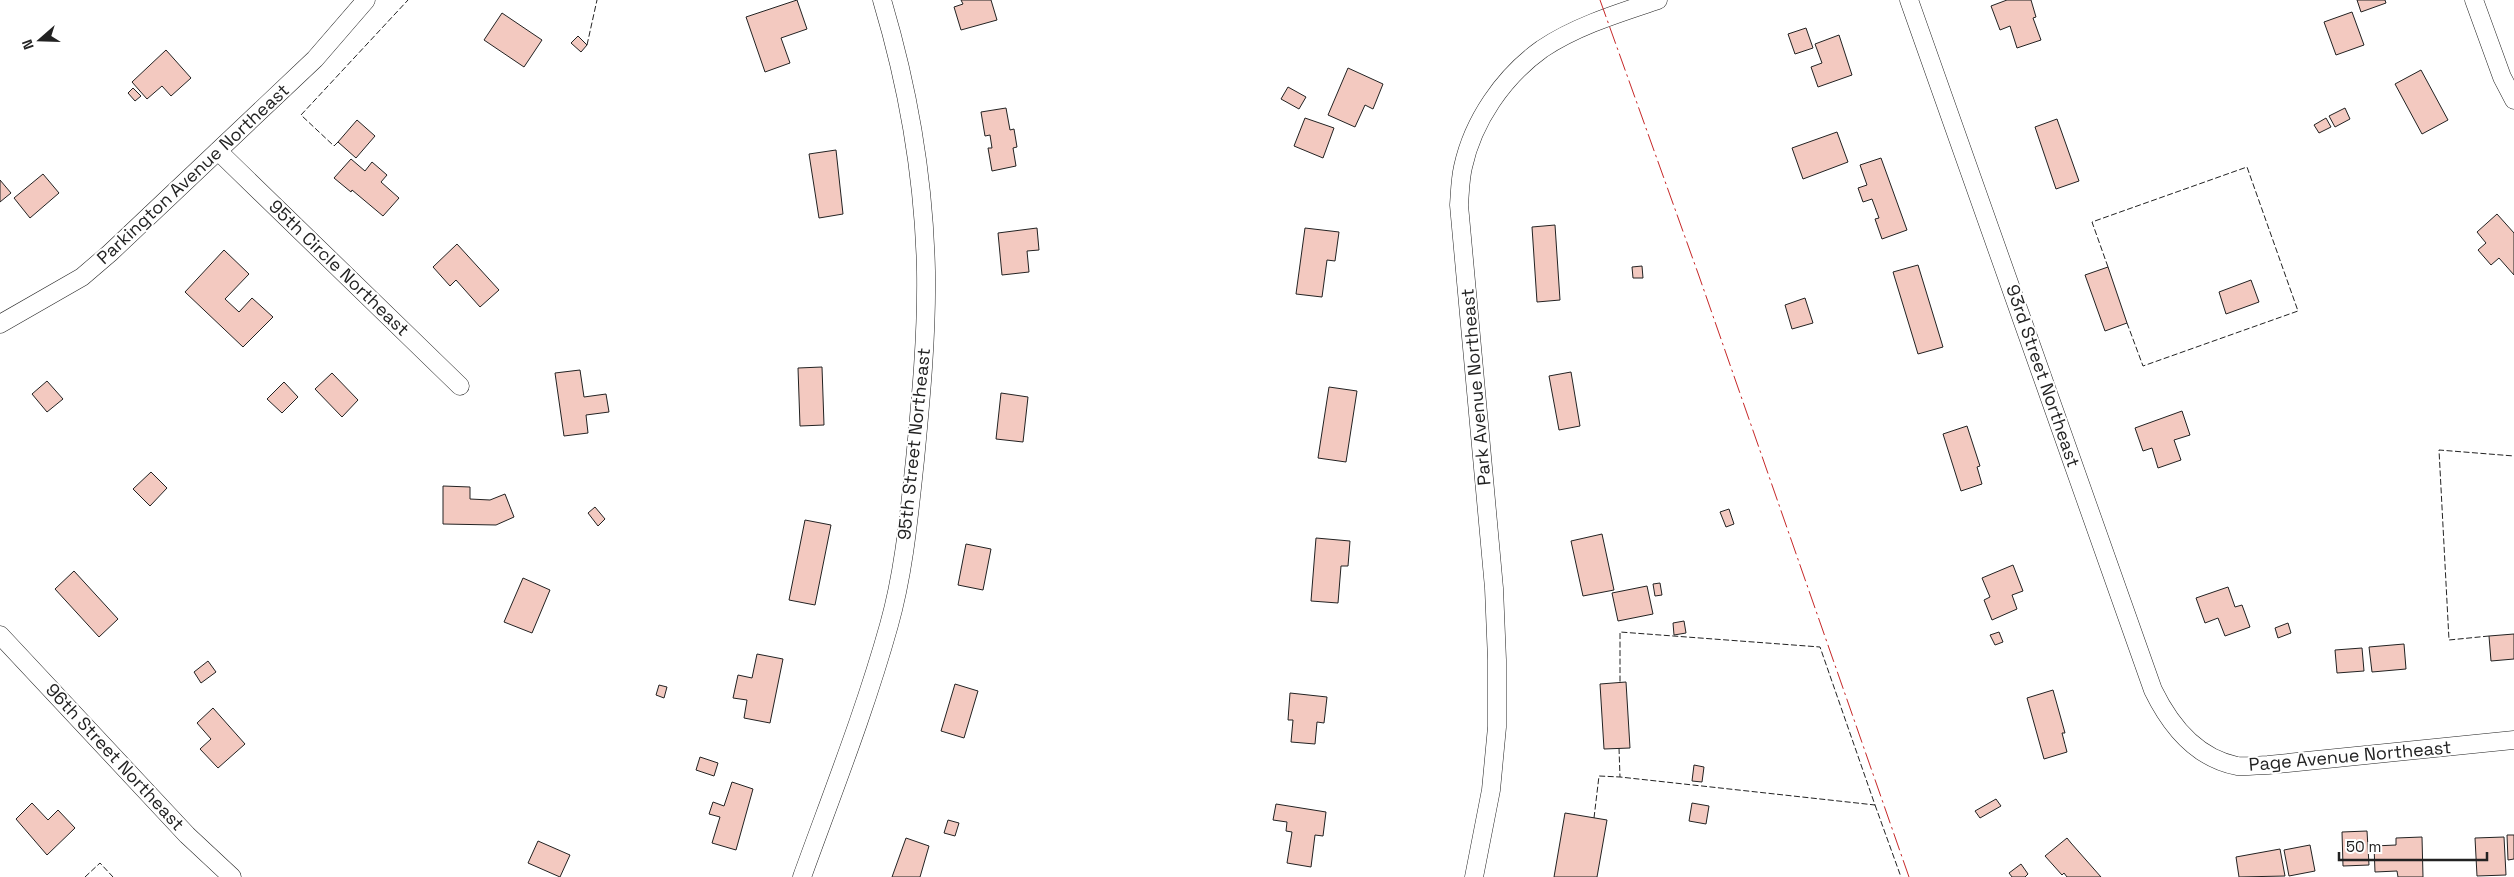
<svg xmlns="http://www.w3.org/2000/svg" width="2514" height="877" viewBox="0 0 2514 877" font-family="'Space Grotesk',sans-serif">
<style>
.building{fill:#f3c9c0;stroke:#222}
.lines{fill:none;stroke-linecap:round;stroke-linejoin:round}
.street-casing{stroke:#222;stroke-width:19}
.street{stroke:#fff;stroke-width:18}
.fence{stroke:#222;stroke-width:1;stroke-dasharray:6 2.5;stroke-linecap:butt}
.power{stroke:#c62828;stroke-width:1;stroke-dasharray:18 4 2.5 4;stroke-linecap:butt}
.labels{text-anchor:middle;stroke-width:4;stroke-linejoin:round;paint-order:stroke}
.street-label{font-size:18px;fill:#222;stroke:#fff}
</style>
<rect width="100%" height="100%" fill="#fff"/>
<g class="building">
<polygon points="797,0 807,29 781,38 790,63 765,72 746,17"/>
<polygon points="961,0 991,0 997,20 961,30 954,7 963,4"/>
<polygon points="2007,0 2031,0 2036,17 2033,18 2041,40 2017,48 2010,26 2000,30 1991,6"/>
<polygon points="2357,0 2385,0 2386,3 2361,12"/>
<polygon points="2352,12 2364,45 2336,55 2324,22"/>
<polygon points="502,13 542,40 524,67 484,40"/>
<polygon points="1806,28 1813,48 1795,54 1788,34"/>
<polygon points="1839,35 1852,75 1818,87 1811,67 1822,63 1815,44"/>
<polygon points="578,36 587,45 581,52 571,43"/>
<polygon points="166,50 191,78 171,96 162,86 147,99 132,82"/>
<polygon points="1348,68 1383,84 1373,109 1365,105 1355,127 1328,115"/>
<polygon points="2421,70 2448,120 2422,134 2395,84"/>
<polygon points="1288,87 1306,97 1299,109 1281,99"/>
<polygon points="133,88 141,96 135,101 128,93"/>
<polygon points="1006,108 1010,130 1014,129 1017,147 1013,148 1016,166 992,171 988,148 992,148 990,135 985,136 981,112"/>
<polygon points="2345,108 2350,119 2335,127 2329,116"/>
<polygon points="1305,118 1334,128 1323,158 1294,146"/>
<polygon points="2326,118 2331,127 2319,133 2314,125"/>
<polygon points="2057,119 2079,181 2056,189 2035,127"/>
<polygon points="357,120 375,136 356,158 338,142"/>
<polygon points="1837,132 1848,162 1803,179 1792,148"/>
<polygon points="836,150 843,214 819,218 809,154"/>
<polygon points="1881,158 1907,230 1882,239 1875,219 1879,218 1872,199 1863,202 1858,188 1867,185 1860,165"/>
<polygon points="351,159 365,171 372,162 387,175 381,182 399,198 383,216 352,190 351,192 334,178"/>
<polygon points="43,174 59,193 30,218 14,198"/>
<polygon points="0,180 11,193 0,202"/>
<polygon points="2497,214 2514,233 2514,275 2499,258 2491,265 2478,250 2486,243 2477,232"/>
<polygon points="1555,225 1560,300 1537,302 1532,227"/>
<polygon points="1037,228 1039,250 1027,251 1029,272 1002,275 998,233"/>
<polygon points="1305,228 1339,232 1335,261 1327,260 1322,297 1296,294"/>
<polygon points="457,244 499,290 480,307 456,280 450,286 433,267"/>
<polygon points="224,250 249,274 225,299 239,312 252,298 273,317 243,347 185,292"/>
<polygon points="1918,265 1943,347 1918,354 1893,272"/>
<polygon points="1642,266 1643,278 1633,278 1632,267"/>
<polygon points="2108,267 2127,323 2105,331 2085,275"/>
<polygon points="2251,280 2259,302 2226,314 2219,292"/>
<polygon points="1805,298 1813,323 1792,329 1785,305"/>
<polygon points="822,367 824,425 800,426 798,368"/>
<polygon points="580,370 584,397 606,394 609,412 586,415 588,433 564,436 555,373"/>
<polygon points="1571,372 1580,426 1559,430 1549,376"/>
<polygon points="332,373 358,400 342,417 315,389"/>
<polygon points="47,381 63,399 47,412 32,394"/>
<polygon points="284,382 298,397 282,413 267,399"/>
<polygon points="1329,387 1357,391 1346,462 1318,458"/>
<polygon points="1001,393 1028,397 1023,442 996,439"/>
<polygon points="2182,411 2190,435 2174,440 2181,460 2158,468 2152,448 2143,451 2135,428"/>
<polygon points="1967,426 1980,466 1977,467 1982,484 1961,491 1943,434"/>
<polygon points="151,472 167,488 150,506 133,489"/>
<polygon points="443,486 470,487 470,499 490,500 505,494 514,517 496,525 443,524"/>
<polygon points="595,507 605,519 598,526 588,513"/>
<polygon points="1729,509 1734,524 1726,527 1720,512"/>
<polygon points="805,520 831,525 815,605 789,600"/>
<polygon points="1602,534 1614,590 1583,596 1571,541"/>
<polygon points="1316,538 1350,541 1348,566 1341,566 1338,603 1311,601"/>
<polygon points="966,544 991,549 983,590 958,585"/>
<polygon points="2013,565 2023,591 2012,595 2017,609 1992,620 1984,600 1990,597 1982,578"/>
<polygon points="74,571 118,619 99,637 55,589"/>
<polygon points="523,578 550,590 532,633 504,622"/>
<polygon points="1660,583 1662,595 1655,596 1653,584"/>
<polygon points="1647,586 1653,614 1618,621 1612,593"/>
<polygon points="2228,587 2235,607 2242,605 2250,627 2225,636 2218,618 2205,623 2196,598"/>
<polygon points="1684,621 1686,633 1674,635 1673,623"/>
<polygon points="2288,623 2291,633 2278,638 2275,628"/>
<polygon points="1999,632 2003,642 1995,645 1990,635"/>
<polygon points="2514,634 2514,659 2491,661 2489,636"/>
<polygon points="2404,644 2406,669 2372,672 2369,647"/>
<polygon points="2362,648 2364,671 2337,673 2335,650"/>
<polygon points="757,654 783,659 770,723 744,718 747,700 733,698 738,675 752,678"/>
<polygon points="208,661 216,672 201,683 194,672"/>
<polygon points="1626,682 1630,748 1604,749 1600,684"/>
<polygon points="955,684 978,691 964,738 941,731"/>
<polygon points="659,685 667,687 664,698 656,695"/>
<polygon points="2053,690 2065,733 2062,733 2067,752 2044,759 2027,698"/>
<polygon points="1290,693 1327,697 1324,723 1317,722 1315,744 1291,742 1293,720 1288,720"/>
<polygon points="213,708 245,744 218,768 200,749 211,739 197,723"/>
<polygon points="700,757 718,763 714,776 696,770"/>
<polygon points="1694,765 1704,767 1702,782 1692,781"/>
<polygon points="732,782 753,789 736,850 712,843 720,817 709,814 713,802 724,806"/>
<polygon points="1996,799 2001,806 1980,818 1975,811"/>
<polygon points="32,803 48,820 58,810 75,828 47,855 16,819"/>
<polygon points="1692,803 1709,806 1706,824 1689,821"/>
<polygon points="1276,804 1326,812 1323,836 1315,835 1311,867 1287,863 1292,832 1286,831 1287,822 1273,820"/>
<polygon points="1565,813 1607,820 1597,877 1554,877"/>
<polygon points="948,820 959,823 955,836 944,833"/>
<polygon points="2367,831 2369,865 2343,866 2342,832"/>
<polygon points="2507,835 2514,835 2514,859 2508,860"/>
<polygon points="2422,837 2423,877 2398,877 2397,871 2375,872 2374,846 2396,845 2396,838"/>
<polygon points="2504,837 2506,875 2477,876 2475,838"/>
<polygon points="906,838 929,846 920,877 892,877"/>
<polygon points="2067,838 2071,843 2101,877 2067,877 2064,873 2062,875 2045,856"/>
<polygon points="538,841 570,855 560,877 528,863"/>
<polygon points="2310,845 2315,871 2289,876 2284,850"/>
<polygon points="2280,849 2285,876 2239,877 2236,857"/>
<polygon points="2021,864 2028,874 2025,877 2012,877 2009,873"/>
</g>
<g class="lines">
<g class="street-casing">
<g id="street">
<path d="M1909 0 2153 690C2170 725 2196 758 2237 766 2247 767 2258 765 2268 765L2514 740"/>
<polyline points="2474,0 2502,77 2514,100"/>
<polyline points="218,151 460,386"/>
<polyline points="0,324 82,277 110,253 315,59 366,0"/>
<polyline points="0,635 187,835 232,877"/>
<path d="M802 877C832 794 865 711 889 625 904 572 909 515 915 460 921 398 927 334 926 271 924 180 908 87 882 0"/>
<path d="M1474 877 1491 790 1497 727V660L1494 588 1459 205C1460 193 1460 180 1463 167 1473 121 1503 77 1542 49 1576 26 1619 13 1658 0"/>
</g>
</g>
<use href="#street" class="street"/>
<g class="fence">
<polyline points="587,45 597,0"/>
<polyline points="338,142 334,146 301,115 408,0"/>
<polyline points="2108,267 2092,222 2247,167 2298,311 2143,366 2127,323"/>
<polyline points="2489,636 2449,640 2439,450 2514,456"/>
<polyline points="1619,748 1620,777 1875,805 1820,647 1620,632 1620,683"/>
<polyline points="1875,805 1901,877"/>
<polyline points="1594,818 1599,776 1620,777"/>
<polyline points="85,877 100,863 113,877"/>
</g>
<polyline class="power" points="1600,0 1699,276 1909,877"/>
</g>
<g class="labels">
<g class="street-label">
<text transform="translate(193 174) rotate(-43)" y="6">Parkington Avenue Northeast</text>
<text transform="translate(339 268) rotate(44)" y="6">95th Circle Northeast</text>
<text transform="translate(2043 376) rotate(71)" y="6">93rd Street Northeast</text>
<text transform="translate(1476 387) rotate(-95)" y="6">Park Avenue Northeast</text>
<text transform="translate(914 444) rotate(-84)" y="6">95th Street Northeast</text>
<text transform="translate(2350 756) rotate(-5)" y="6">Page Avenue Northeast</text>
<text transform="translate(115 757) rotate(47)" y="6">96th Street Northeast</text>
</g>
</g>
<g transform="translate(40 40) rotate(250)" stroke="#ffffff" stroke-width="4" paint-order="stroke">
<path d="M0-4L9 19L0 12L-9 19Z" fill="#222222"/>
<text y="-8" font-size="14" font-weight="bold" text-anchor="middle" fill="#222222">N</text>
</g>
<path d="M2339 852v8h148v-8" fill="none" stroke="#222222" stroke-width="2.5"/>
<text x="2346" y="852" font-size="15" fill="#222222" stroke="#ffffff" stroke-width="4" paint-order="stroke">50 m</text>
</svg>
